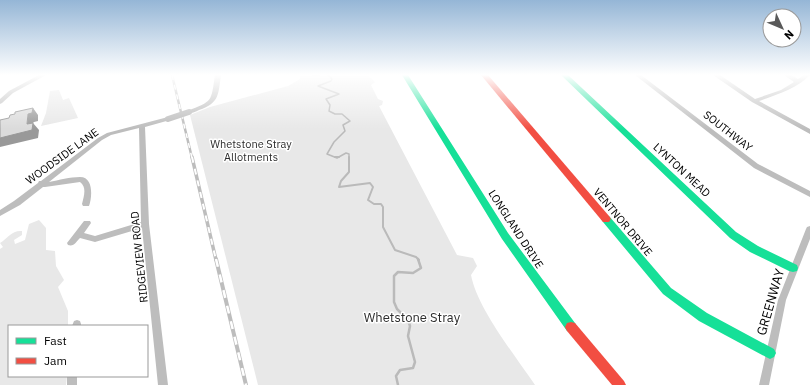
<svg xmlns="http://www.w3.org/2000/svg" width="810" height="385" viewBox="0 0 810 385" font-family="'IBM Plex Sans',sans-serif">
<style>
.green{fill:#e8e8e8}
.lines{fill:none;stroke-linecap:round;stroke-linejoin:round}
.stream-far2{stroke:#bababa;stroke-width:1.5}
.stream-far1{stroke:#bababa;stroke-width:2}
.stream{stroke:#bababa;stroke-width:2.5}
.street{fill:#bdbdbd;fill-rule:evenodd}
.fast{fill:#16e098;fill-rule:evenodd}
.jam{fill:#f24e42;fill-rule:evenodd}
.rail-far2-casing{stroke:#bdbdbd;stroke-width:2.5}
.rail-far1-casing{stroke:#bdbdbd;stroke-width:3.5}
.rail-casing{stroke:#bdbdbd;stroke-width:4}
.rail-far2{stroke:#fff;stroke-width:1.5;stroke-dasharray:5;stroke-linecap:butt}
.rail-far1{stroke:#fff;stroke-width:2;stroke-dasharray:6;stroke-linecap:butt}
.rail{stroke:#fff;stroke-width:2.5;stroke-dasharray:8;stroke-linecap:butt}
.street-bridge{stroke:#bdbdbd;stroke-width:6}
.shaded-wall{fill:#999}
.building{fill:#dbdbdb;stroke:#999}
.labels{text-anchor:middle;stroke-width:3;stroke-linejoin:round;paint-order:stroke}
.street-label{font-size:11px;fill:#000;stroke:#fff}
.park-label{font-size:11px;fill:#2c2c2c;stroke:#fff}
.near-street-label{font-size:13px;fill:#000;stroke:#fff}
.near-park-label{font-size:13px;fill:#2c2c2c;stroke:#fff}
</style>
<rect width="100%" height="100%" fill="#fff"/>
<g class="green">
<path d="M301 75H368L375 82 371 85 378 99 383 101 382 105 379 106 457 255 473 258 477 266 471 275C477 308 516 357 535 385H258L190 115 210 107 288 86 300 79Z"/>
<polygon points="59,90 63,100 69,98 78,118 41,126 46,113 50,91"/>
<path d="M39 220 46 228V250L55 251 56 266 64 280 58 287 68 311V326H9V376H67L66 385H0V249L3 247 0 243C7 239 12 230 22 231V235L14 240 15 244 25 240 29 224Z"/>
</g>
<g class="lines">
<g class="stream-far2">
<polyline points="313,75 319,75"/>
<polyline points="328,75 332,79 331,81 318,86 339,94 326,99 330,105 329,111 335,114 342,114 350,121 343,125 345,131 334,142 327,154 337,158 346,153 349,154 349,158"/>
</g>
<g class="stream-far1">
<polyline points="335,157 339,157"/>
<polyline points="349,157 349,172 341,181 339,187 370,183 373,187 368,200 374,204 381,204 383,207 383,227 395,250 416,257 419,260"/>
</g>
<polyline class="stream" points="398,385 396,376 400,370 413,368 415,362 408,336 410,326 408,320 397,309 394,302 394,276 398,272 413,273 421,268 418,259"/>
<g class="street">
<polygon points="39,75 46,75 13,93 2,103 0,104 0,99 9,91"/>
<path d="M215 75H221C218 94 220 103 199 110 195 112 191 114 187 113V111C213 101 211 102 215 75Z"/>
<polygon points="635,75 641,75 758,164 810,191 810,197 754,168"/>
<path d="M713 75H720L755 99 781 90 794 82 784 75H791L798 79 804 75H810C798 88 776 95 759 101L810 129V134L752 102Z"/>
<path d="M168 117 170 118V120L145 127 149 224 168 385H158L142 228 95 242 80 238C76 242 74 247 68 245L67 243 84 221H90L91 223 84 233 95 236 141 222 139 128 111 135 102 140 49 182C59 180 70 177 80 177 94 177 92 198 89 206H83L82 204C84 196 87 187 80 182L45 187H43L20 205 0 216V210L14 201 38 183 39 181H41L98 138 107 133Z"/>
<polygon points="810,226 810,239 786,300 769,385 759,385 778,300 806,229 807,227"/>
<polygon points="77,320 80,321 81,324 81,326 72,326 74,321"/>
<rect x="67" y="376" width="10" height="9"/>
</g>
<g class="fast">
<polygon points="402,75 408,75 508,233 575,323 577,327 575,331 571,332 567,331 502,239"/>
<polygon points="561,75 568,75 736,232 758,246 797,265 798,268 797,271 793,272 789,271 750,252 730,238"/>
<polygon points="606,215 609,216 671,288 707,313 774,349 776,353 774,357 770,359 766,357 699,321 663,294 603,222 601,219 603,216"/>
</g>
<g class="jam">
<polygon points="481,75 488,75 609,216 611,219 609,222 603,222"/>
<polygon points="571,322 575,323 624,381 626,385 612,385 567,331 565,327 567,323"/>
</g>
<g class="rail-far2-casing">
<polyline id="rail-far2" points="172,75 192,158"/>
</g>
<g class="rail-far1-casing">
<polyline id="rail-far1" points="192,157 216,260"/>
</g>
<g class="rail-casing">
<polyline id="rail" points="216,259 246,385"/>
</g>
<use href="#rail-far2" class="rail-far2"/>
<use href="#rail-far1" class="rail-far1"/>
<use href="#rail" class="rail"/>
<polyline class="street-bridge" points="168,119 189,112"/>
</g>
<polygon class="shaded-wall" points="33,108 38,115 38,121 34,122 33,123 39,130 38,138 0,147 0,138 27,124 28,114"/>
<polygon class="building" points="33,108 32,113 28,114 27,124 33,123 32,130 0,138 0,120 9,118 10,115 15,114 15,112"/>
<linearGradient id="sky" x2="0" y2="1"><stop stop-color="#95b6d6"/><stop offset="0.58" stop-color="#fff"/><stop offset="1" stop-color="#fff" stop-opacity="0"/></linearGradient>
<rect width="810" height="129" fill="url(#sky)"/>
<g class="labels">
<g class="street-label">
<text transform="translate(728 131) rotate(38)" y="4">SOUTHWAY</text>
<text transform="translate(62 156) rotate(-36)" y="4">WOODSIDE LANE</text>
<text transform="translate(682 170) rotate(43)" y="4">LYNTON MEAD</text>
<text transform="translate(623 222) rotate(50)" y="4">VENTNOR DRIVE</text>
<text transform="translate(516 229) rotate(57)" y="4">LONGLAND DRIVE</text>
<text transform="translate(139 257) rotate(-96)" y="4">RIDGEVIEW ROAD</text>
</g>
<g class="park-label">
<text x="251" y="148">Whetstone Stray<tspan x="251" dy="13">Allotments</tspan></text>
</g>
<g class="near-street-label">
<text transform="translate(770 302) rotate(-74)" y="5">GREENWAY</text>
</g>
<g class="near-park-label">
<text x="412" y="322">Whetstone Stray</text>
</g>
</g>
<rect x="8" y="325" width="140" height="52" fill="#ffffff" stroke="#999999"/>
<rect x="16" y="338" width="20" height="6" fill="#16e098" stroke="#999999"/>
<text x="44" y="345" font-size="12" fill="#000000">Fast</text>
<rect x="16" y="358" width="20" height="6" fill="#f24e42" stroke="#999999"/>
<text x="44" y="365" font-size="12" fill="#000000">Jam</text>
<g transform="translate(782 28) rotate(134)"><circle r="19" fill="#ffffff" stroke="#999999"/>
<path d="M0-3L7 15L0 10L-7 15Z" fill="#595959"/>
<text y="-6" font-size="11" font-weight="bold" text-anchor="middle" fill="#000000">N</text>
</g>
</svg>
